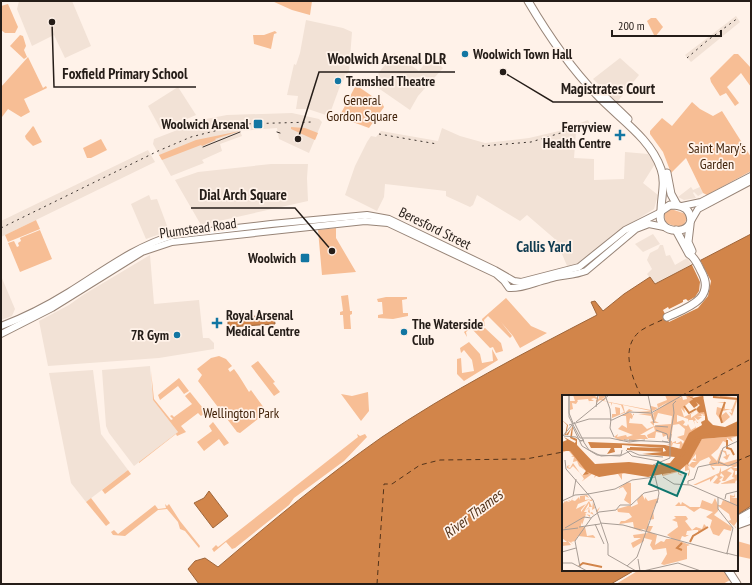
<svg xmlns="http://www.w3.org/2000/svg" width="752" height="585" viewBox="0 0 752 585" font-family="'PT Sans Narrow',sans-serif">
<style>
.built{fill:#f2e2d6}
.green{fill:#f7be95}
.water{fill:#d2854a;stroke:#9e663b}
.pier{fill:#fff2e9}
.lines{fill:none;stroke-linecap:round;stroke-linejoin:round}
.ferry{stroke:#53331a;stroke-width:1;stroke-dasharray:5 4;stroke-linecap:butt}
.major-casing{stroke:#978477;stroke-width:8}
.highway-casing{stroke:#978477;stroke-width:9}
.major{stroke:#fff;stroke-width:6}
.highway{stroke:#fff;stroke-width:7}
.tram{stroke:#3e3530;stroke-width:1}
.rail{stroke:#3e3530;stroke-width:1;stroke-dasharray:2 4;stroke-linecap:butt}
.poi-dot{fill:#1276a2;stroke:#fff2e9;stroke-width:1.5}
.labels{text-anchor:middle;stroke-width:3.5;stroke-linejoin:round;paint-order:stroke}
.poi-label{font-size:14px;font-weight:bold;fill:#251d18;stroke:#fff2e9;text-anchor:start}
.park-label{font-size:14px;fill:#42230a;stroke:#fff2e9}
.street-label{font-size:14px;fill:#251d18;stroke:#fff2e9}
.neighbourhood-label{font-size:15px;font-weight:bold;fill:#103c51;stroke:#fff2e9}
.water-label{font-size:15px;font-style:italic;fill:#53331a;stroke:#fff2e9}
.inset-river{fill:none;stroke:#d2854a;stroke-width:2}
.inset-road{fill:none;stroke:#a89d95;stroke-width:1}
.view{fill:#0f766e;fill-opacity:0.15;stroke:#0f766e;stroke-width:2}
.inset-edge{fill:none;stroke:#251d18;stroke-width:2}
.leader{fill:none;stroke:#251d18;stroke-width:1.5}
.callout-dot{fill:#251d18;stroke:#fff2e9;stroke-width:1.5}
.callout-label{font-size:15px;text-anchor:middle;font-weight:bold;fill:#251d18;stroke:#fff2e9;stroke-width:3.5;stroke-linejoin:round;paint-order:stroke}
</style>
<rect width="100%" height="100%" fill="#fff2e9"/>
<g class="built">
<polygon points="19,1 72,1 91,46 65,58 54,35 32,46 17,9"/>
<polygon points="736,16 740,22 691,62 685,55"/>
<polygon points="306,20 343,28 352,32 349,71 340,86 329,116 308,109 296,109 298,96 287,95 294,64 296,65 300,53"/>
<polygon points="394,53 419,71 430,57 443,68 418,96 410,110 371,83"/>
<polygon points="620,58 639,75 617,102 593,79"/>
<polygon points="178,87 196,115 161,130 148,106"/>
<polygon points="292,113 319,119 322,122 309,153 279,139 277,128 240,131 242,136 220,144 222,151 202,160 204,163 171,176 153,144 154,139 206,119 227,115"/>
<polygon points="588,120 591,127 576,132 574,158 594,159 594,180 624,179 625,152 648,154 655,164 643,183 658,195 654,209 631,223 575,266 568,268 556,240 527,215 520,221 477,195 473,205 470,207 446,196 446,191 385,184 384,197 377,211 345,195 355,166 367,142 371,136 376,137 381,131 438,141 442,128 460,136 485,143 529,138 559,131"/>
<polygon points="148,150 155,162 1,237 1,221"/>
<polygon points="271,164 308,164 307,178 308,201 201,225 175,180 198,172"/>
<polygon points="691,187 693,190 700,187 703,193 698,196 694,192 693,193 696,198 684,200 678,197"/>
<polygon points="149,195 151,200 157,199 169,231 146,239 131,204"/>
<polygon points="653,234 660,244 643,252 635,244"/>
<polygon points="660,245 663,245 666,256 670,255 675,265 687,258 692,265 655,284 647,274 652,269 647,260 650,253 658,249"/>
<polygon points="150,255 154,304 199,300 203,338 209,338 214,343 214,349 159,358 48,366 39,321 69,305 83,295"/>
<polygon points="1,276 15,309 12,316 1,320"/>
<polygon points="150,366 153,400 178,432 134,466 109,433 106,426 102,370"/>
<polygon points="93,370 101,434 128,470 86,502 71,483 49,373"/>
</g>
<g class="green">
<polygon points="272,1 312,1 310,15 292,10"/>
<polygon points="8,4 18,27 15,33 5,33 1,30 1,6"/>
<polygon points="651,18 656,18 663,27 655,37 647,21"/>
<polygon points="275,31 277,33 274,34 271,49 254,44 253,35 264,35"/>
<polygon points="20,35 23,36 26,46 24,50 27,57 24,59 10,46"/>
<polygon points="734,54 738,54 751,68 751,87 741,73 727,87 739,103 735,106 726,93 720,96 711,82 710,78"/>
<polygon points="28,57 43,88 46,86 47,88 24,99 30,112 21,117 8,109 2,117 1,87"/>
<polygon points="356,85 382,103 384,107 369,128 339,117"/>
<polygon points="692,102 700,109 713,116 722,111 751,157 751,171 707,195 703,193 686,158 671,173 663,152 650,134 650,131 662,118 672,126"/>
<polygon points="33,126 34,127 42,142 33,146 26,139 25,136"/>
<polygon points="291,127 305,128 318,133 315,140 291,129"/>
<polygon points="240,131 215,139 216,140 202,146 201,145 162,160 159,155 196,140"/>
<polygon points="101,139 107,150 91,158 87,158 83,148"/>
<polygon points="671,209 686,214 687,218 684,225 680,228 666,223 664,214"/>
<polygon points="36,220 40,229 8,242 5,235"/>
<polygon points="336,228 336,238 356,272 322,275 318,230"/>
<polygon points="40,230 52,259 20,272 8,243 14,241 17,247 19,246 18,243 21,241 20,238"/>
<polygon points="348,295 350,311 352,311 352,314 350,315 351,329 344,329 343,315 340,315 340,312 343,311 341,296"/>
<polygon points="386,297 407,297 407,299 402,300 403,313 408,313 408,316 393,319 378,318 378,315 383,314 382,302 378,302 377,299"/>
<polygon points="506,298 531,326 547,333 520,348 513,336 501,322 512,336 510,338 488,316 484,320 485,326 483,326 482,319"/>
<polygon points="471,326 475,330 485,328 501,343 503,351 496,353 493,347 490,348 471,328 466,332 467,337 464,332"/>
<polygon points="469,342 480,354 482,363 493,361 492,349 498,360 464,381 457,374 457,359 461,358 462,373 474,371 472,360 464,350 461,353 460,348"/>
<path d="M219 356 226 359 232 366 228 369 230 372 234 369C240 377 244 384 249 392L251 390 267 412 240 433 237 432 198 381 202 375 197 369 211 358Z"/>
<polygon points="258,361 275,382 273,383 280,392 274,396 251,366"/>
<polygon points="151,371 154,399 171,420 173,419 170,416 172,415 174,417 192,404 185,396 190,392 206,412 201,416 198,413 181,426 186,432 177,436 176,434 139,463 139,462 178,432 153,400"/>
<polygon points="179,378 189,391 184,394 178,386 160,400 158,395"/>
<polygon points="368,392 369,411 361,421 341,394 352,396"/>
<polygon points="213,422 229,443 224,446 219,439 204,451 197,442 212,431 209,426"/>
<polygon points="357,434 360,436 365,434 367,437 344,461 294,498 289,505 235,548 232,549 226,542 214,552 212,549 216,545 218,547 358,437"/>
<polygon points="128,470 131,474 105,494 102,490"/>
<polygon points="91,498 110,523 106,526 86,502"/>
<polygon points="165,504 167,506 169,504 180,521 200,546 199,548 185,531 180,529 178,522 167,509 158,510 125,536 113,535 111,532 114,530 118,534 155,505 158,509 166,508"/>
<polygon points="737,541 751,545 751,559 737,556"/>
<polygon points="639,570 724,570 730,580 723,584 616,584"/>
</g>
<g class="water">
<path d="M751 234V506L737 515V396H563V570H635L611 584H199L188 569 195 561 205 558 218 567C271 522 325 477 382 437 450 391 524 353 597 315L591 302 595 301 603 311 624 294 650 277 655 284Z"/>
<polygon points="274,315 275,324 228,327 228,318"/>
<polygon points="209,491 228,516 213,528 194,503 204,498"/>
</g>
<polygon class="pier" points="700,260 711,281 708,296 698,308 669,322 663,310 668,307 669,309 683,302 683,300 686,299 688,301 695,297 699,291 700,282 692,265"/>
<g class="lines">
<g class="ferry">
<path d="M641 396C632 377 620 349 639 332 645 327 656 323 664 319"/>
<polyline points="681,396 751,359"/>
<polyline points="737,461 751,455"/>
<polyline points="377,584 384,484 392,484 420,465 440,460 526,459 563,452"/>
</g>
<g class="major-casing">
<g id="major">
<polyline points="682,206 701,202 751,176"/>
<polyline points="691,221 698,209 751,181"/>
<path d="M1 326C25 317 48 305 69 292 103 271 135 246 174 235L271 224 367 215 389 219 495 270 514 281 521 282 579 267 625 230 661 212"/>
<path d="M1 334 52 308 142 252 172 242 365 221 388 223 496 274 504 281 509 288C523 289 535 282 549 279 561 275 573 276 586 271L636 229 649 224 664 227"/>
</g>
</g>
<g class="highway-casing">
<g id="highway">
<path d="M528 1C548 35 569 66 596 94 618 118 650 137 661 169 666 183 661 196 661 211"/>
<polyline points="602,94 628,119"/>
<polyline points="667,173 671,194 677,205"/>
<path d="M670 205C677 205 686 206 689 213 700 236 653 237 661 211Z"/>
<polyline points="690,225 688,242 692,251"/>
<path d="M667 317C686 308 717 299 701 271 698 265 695 257 689 254L676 230"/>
<polyline points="737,520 751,512"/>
<polyline points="737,525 751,520"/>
<polyline points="728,570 737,584"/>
</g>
</g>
<use href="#major" class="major"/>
<use href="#highway" class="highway"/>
<g class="tram">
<polyline points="277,132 280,133"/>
<polyline points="203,147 240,132"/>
</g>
<g class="rail">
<polyline points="687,58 708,40 738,18"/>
<polyline points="379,134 437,144"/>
<polyline points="482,146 531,142 590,124"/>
<polyline points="1,228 158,151 191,137 242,124 312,122"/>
</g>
</g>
<g class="poi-dot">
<circle cx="465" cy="54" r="4"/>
<circle cx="338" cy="81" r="4"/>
<rect x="253" y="119" width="10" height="10" rx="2"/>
<path d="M618 129h4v4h4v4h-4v4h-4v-4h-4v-4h4z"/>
<rect x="300" y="253" width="10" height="10" rx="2"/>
<path d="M215 317h4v4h4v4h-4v4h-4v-4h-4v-4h4z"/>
<circle cx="404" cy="332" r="4"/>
<circle cx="177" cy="335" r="4"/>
</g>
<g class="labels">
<g class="poi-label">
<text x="473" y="59">Woolwich Town Hall</text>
<text x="346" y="86">Tramshed Theatre</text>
<text x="249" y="129" text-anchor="end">Woolwich Arsenal</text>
<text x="611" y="132" text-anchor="end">Ferryview<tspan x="611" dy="16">Health Centre</tspan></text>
<text x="296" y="263" text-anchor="end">Woolwich</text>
<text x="226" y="320">Royal Arsenal<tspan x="226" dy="16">Medical Centre</tspan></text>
<text x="412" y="329">The Waterside<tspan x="412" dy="16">Club</tspan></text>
<text x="169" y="340" text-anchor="end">7R Gym</text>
</g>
<g class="park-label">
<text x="362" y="105">General<tspan x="362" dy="16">Gordon Square</tspan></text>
<text x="717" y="153">Saint Mary's<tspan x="717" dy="16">Garden</tspan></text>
<text x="241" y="418">Wellington Park</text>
</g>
<g class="street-label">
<text transform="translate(198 228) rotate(-8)" y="5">Plumstead Road</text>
<text transform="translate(435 228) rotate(26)" y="5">Beresford Street</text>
</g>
<g class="neighbourhood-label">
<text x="544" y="252">Callis Yard</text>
</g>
<g class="water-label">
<text transform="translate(473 514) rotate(-37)" y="5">River Thames</text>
</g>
</g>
<g transform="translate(562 395)">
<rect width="176" height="176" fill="#fff2e9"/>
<path d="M11 0H36L33 1 37 4V0H42L44 2 39 4 44 3 42 6 89 15V11L96 13 95 9 105 5 103 0H117L118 3 120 1 121 5 125 4 124 0H132L131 3 141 0 142 3 140 2 139 3 141 4 144 25 150 32 146 30V32L129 40 123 47 116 62 113 60 116 58 112 56 113 54 117 57 118 49 111 48 110 51 105 50 114 46V49L119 46 121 49 122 46 115 42 122 40 123 34 117 29 111 30 109 44 106 45 110 46V48L107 49 108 46 84 44H73L83 46 68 45 67 48V44L58 46 52 42 56 39 55 42 64 40 65 42 71 40 56 34 60 30 65 33 64 21H59L65 18H69L71 21V19L72 20V18H75H72L70 24 68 23 67 28 80 29 85 34 95 30 109 29 110 21 96 18 93 26 97 28H92V31L88 27 91 26 89 22V21L76 19 90 18 92 23 91 18 106 7 91 16 89 15V17L86 18H80L73 17 89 16 61 10 63 18 67 14 71 16 62 18 50 23V19H54L53 12 58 13V19L62 17 59 10 50 8V11L49 8 38 5 34 8V5H36L32 3 29 4 32 6H27L28 9 26 4 15 5 16 6 14 9 10 8 11 14 8 15V4V6H13ZM131 4 136 10 134 13 137 9 140 17 137 18 133 13 136 18 129 23V19L134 16 122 22 119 13 123 18 122 12 128 17 123 11ZM139 19 143 20 140 21H143L144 29 134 33 132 26 134 25 135 28H136L132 22 136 25 140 22 135 21H140ZM115 20 126 24 127 27V25H131L134 32 129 35 126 29 125 31 121 30 123 27 121 25 115 27ZM92 32 93 36 85 40 86 43H93L94 37 100 38 101 42 105 40 106 46 86 44 83 40H78ZM158 0 176 3 170 21 167 17 170 18 169 14 161 16 159 15 160 20 164 17 168 22 161 28 154 19 155 12 162 14V8L155 7H163V14H170L174 4 150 2H158ZM176 41 169 43 171 47 165 43V48L161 46 156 54 149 60 155 66 159 55 164 56 165 60 168 59 165 65 161 62 164 61 163 58 160 56 157 66 162 68 164 64 162 68 176 64V71L170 73H176V76H173V80L176 79V87L174 85 173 88H176L158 89 173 83 170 82 172 76 169 73 165 76 170 78 163 86H160L162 81 159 78 158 81 161 82 157 85 159 86 156 89 151 88 156 82 154 80 148 87V84L134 90H131L157 78 159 72V77L171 71H149L153 74 151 75 147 68 149 65 147 62 138 66 132 73 129 72 127 70 130 67H135L130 65 133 63 134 65V59L126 69 127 75 123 76V71L117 76V79H119L120 81 116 79V77L101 81 100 79 88 81 63 78 60 79V85L56 79 34 81 32 83 33 80 30 79 19 87 22 84 19 79 11 71 8 74 5 73V71L8 70 6 72 8 73 11 68 20 81 24 76 17 71 15 66 11 67 12 62H9L11 61 6 55 0 58V54H4L8 55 19 69 55 78 65 77 87 80 133 55 140 44ZM65 87 69 88V112L76 109 75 105 80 99 83 105V102L86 106 97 103 91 115 92 124 87 125 86 131H91L88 137 95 140 93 150 99 146 102 147 104 144H111L105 140 116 132 115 127 110 125 114 123 112 121H124L126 124 123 126 130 135 134 132 140 134 142 129 145 132 136 139V135H132L125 136 124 140H127L123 142 120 141 118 146 128 150 125 151V164L102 170 99 169 105 159 104 153 91 155 88 150 90 145 82 143V146L71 153 69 148 79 143H72L71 140 86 138 82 134 78 135 81 137 62 130 72 133 71 127 57 129 59 126H63L70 122 67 118 56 117 55 114 69 110 62 105 65 98 61 92 56 94ZM172 98 173 102 169 103H176V125L172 131 174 132V133L166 126 169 125 167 119 156 111V116L152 120 170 132 169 136 162 134 157 141 151 139 148 132 150 125 144 122 151 117 138 113 132 117 123 111H113L117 107 119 110 120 107 128 112H138L140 105 150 109 153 103 156 110H159L161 105 168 107V100L172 101ZM25 100 27 103 23 101V105L29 104 16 109 14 114 24 109 19 115V117L27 106 30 104 34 116 38 112 35 118 37 124 33 113 30 115 31 106H27L30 112H27L28 118 30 117 32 120 26 117 27 113 23 116 27 112V108L22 117H25L23 119 28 120V122L24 119 20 130 19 127V132L27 131 23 132 25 141 31 140 34 143 16 141 13 146 9 147 11 149 6 146 9 150 0 151V147H5L0 143V110L3 106 4 107H6H4V106L8 107 6 105 9 106 11 102 10 105 13 106 17 102 18 105V101Z" fill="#f7be95" fill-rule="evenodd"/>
<path d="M124 0 131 3 141 1 146 25 151 30 163 32 176 26V41L140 44 126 69 128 72 127 80 126 81 128 72 125 69 117 76 101 79V81L100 79 86 82 61 78 37 82 25 77 27 79 21 80 24 76 8 56H0V47L5 45 2 42 13 48 14 46 8 43 10 32 6 40H3L5 30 0 25 6 30 4 40 11 31 10 42 15 44V50L33 69 67 67 92 70 108 68 113 62 80 59 100 57 104 56 102 53 60 50V53H52L53 57 45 59 49 53H29L26 47 103 50 119 54 127 38 140 30 139 27 143 25V20H139H143L142 17 137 18 134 14 138 10 134 7 136 10 132 13 127 7 131 4Z" fill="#d2854a"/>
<path class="inset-river" d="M151 2 176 4M122 11 127 18 134 14M160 28 158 21 163 7M165 45V53L169 54 172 60M0 51 11 49 14 61M68 53 101 54M65 54 100 56V54M14 61 32 73 108 77 132 44 150 38H164L176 32M128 147 131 141 146 132M120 155 115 153 120 148M17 171 21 168 40 172"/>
<path class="inset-road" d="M7 0V18L11 28M7 0V22L18 43H48L67 47 83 45M43 0 48 14 49 26M86 0 92 28M34 12 36 0M49 24 48 33 52 42M50 25 67 17 89 18 121 0M12 27 22 47M14 27 47 0M7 30 27 24H49M93 31 106 32M94 35 105 39 106 44M2 41 14 42 19 46 22 45 18 46M0 42 10 30 20 51 35 60 58 61 68 56 77 60 101 62M62 45 106 47M108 45 107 48 112 18 111 9 114 6M21 46 27 55 39 61 59 60 60 55M100 46 108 48 109 39M161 53 176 46M64 55 70 61 97 66M3 65 4 74 31 105 46 149V160L74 176M156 67 166 71 176 67M156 69 161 53M91 70 108 63V48M93 81 97 98 95 108M101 82 112 89 128 90 176 111M126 89V86L132 84 136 72 155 68M26 99 53 94 70 85 93 82M11 101 14 84M156 102V114L171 133 165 158M163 104 164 99 176 96M0 106 13 100 27 99M38 128 61 130 166 159M33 129 42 149M17 132 38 129M3 133 22 122 29 123M0 135 16 133M0 157 14 153M164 158 176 161M76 164 78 176M0 168H10L25 176M65 171 75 162 95 106M18 172 13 146 30 122 37 117 54 115 58 110H69L82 98 96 95M81 176 116 168 139 176"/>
<path class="view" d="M96 67 124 79 115 101 87 89Z"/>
<rect width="176" height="176" class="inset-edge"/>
</g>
<path class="leader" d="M298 139L319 72H455M52 22L54 87H196M503 72L553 102H663M332 251L295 208H191"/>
<g class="callout-dot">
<circle cx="298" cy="139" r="4"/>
<circle cx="52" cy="22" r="4"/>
<circle cx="503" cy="72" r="4"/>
<circle cx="332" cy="251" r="4"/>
</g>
<g class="callout-label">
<text x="387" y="64">Woolwich Arsenal DLR</text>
<text x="125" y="79">Foxfield Primary School</text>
<text x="608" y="94">Magistrates Court</text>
<text x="243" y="200">Dial Arch Square</text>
</g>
<rect width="752" height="585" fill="none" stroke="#251d18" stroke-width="4"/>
<path d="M612 30v6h109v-6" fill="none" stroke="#251d18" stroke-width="2"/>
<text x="618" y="30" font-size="12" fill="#251d18" stroke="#fff2e9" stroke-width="3" paint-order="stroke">200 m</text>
</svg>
